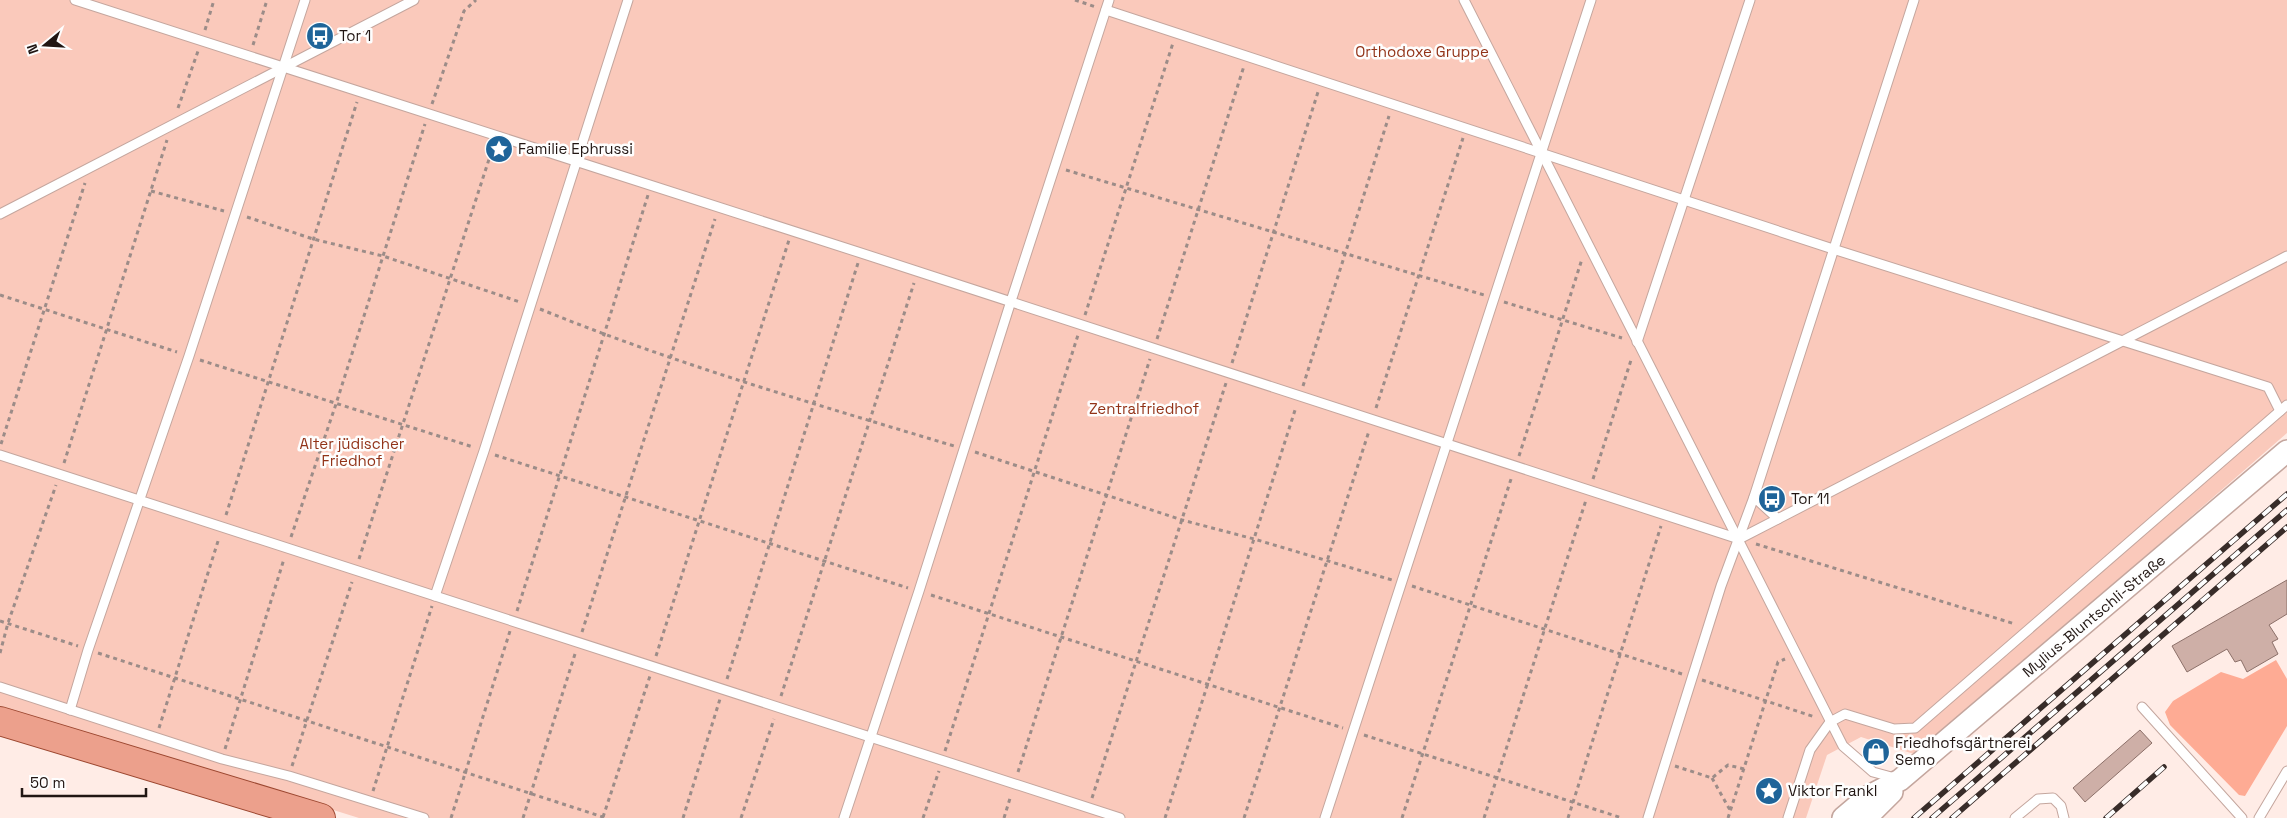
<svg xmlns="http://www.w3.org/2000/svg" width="2287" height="818" viewBox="0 0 2287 818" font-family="'Space Grotesk',sans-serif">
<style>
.green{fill:#fac9bb}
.water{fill:#feab94}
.building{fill:#ceafa7;stroke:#8c7069}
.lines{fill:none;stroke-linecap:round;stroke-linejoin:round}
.service-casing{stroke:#c4a69e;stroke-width:11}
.tertiary-casing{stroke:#c4a69e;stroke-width:24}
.primary-casing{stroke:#9c4730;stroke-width:30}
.path{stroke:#9c8c88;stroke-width:3;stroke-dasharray:4 4;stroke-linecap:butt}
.service{stroke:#fff;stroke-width:9}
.tertiary{stroke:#fff;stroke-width:21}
.primary{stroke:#eca08c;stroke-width:28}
.rail-casing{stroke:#382c29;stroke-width:5.5}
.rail{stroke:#fefefe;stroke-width:4;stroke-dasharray:11;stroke-linecap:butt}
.labels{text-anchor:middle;stroke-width:5;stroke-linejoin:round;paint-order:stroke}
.poi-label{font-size:15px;fill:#211613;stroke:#fefefe;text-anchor:start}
.park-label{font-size:15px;fill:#923318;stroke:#fefefe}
.street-label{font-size:15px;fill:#211613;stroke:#fefefe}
</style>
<rect width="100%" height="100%" fill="#ffece6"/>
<polygon class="green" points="0,0 2287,0 2287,433 1917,755 1861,737 1827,755 1806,818 359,818 0,706"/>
<polygon class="water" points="2276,660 2287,679 2287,726 2245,796 2239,795 2170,725 2165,712 2173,701 2221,672 2243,679"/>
<g class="building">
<polygon points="2287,580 2287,614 2269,625 2278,639 2272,642 2278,654 2247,672 2241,660 2235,662 2227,649 2187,672 2172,646"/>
<polygon points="2140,730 2152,743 2085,802 2073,788"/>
<polygon points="1872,744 1885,748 1880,761 1868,757"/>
</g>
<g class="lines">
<g class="service-casing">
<g id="service">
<polyline points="75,0 861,253 1739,539 2287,256"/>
<polyline points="1464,0 1843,746 1873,772 1895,778"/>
<polyline points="1106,10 1833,249 2268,387 2280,411"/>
<polyline points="0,214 414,0"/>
<polyline points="1637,342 1750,0"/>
<polyline points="0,455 1120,818"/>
<polyline points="1754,497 1778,519"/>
<polyline points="435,596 484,451 628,0"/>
<polyline points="0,687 222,759 289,776 424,818"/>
<polyline points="2142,707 2242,818"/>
<polyline points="70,710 88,650 189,356 305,0"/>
<polyline points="844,818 919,591 1011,301 1109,0"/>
<polyline points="1325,818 1591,0"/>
<polyline points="1648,818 1721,586 1754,497 1914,0"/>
<polyline points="1788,818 1810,750 1830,722 1845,714 1894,729 1915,728 2287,405"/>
<polyline points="2015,818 2038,799 2053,798 2061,806 2064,818"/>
<polyline points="2259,818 2287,771"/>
</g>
</g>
<g class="tertiary-casing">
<g id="tertiary">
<polyline points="1843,818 1869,796 1900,780 2287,451"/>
<polyline points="1866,818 1892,792"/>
</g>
</g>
<g class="primary-casing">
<polyline id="primary" points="0,721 321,818"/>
</g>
<g class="path">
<polyline points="1075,0 1096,7"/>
<polyline points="205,30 214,0"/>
<polyline points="253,45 267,0"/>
<polyline points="432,104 464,11 476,0"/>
<polyline points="178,108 198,51"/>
<polyline points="1066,170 1484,295"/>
<polyline points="151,191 224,211"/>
<polyline points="247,217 313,239 383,256 520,302"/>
<polyline points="0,295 177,352"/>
<polyline points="1504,302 1622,338"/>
<path d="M540 309C675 364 815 404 954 446"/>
<polyline points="1085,315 1173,43"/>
<polyline points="1157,339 1244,66"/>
<polyline points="200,360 473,447"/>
<polyline points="1232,363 1318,92"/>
<polyline points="1303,386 1389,116"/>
<polyline points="1376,408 1463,138"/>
<polyline points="1,444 85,183"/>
<polyline points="975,452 1182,520 1254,539 1392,580"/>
<polyline points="495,455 908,588"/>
<polyline points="1519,456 1582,259"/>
<polyline points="64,463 167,140"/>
<polyline points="1593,479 1632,357"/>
<polyline points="226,515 357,102"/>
<polyline points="291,537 336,404 425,124"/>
<polyline points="1756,544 2015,624"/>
<polyline points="359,559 493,147"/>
<polyline points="1412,586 1682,674"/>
<polyline points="931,595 1343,728"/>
<polyline points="517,611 648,195"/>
<polyline points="0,621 78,646"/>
<polyline points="582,632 715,219"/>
<polyline points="0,653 8,623 56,485"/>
<polyline points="98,653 606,818"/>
<polyline points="656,656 789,240"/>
<polyline points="727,679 858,263"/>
<polyline points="1702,680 1815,717"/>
<polyline points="781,696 914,283"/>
<polyline points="159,728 219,538"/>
<polyline points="1364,735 1622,818"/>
<polyline points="225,749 284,559"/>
<polyline points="945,751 1078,335"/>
<polyline points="292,766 352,582"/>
<polyline points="1675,766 1712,778 1728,765 1744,769"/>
<polyline points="1018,772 1150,359"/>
<polyline points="1712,778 1730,810"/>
<polyline points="373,791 432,606"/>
<polyline points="1092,798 1226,383"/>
<polyline points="603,817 650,676"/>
<polyline points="451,818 510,631"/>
<polyline points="523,818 575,654"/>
<polyline points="683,818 720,699"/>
<polyline points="741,818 774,719"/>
<polyline points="923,818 939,771"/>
<polyline points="1004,818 1011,795"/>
<polyline points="1165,818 1296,407"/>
<polyline points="1244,818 1369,431"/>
<polyline points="1402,818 1512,476"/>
<polyline points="1484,818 1586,500"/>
<polyline points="1568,818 1661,526"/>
<polyline points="1728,818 1778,662 1785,659"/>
</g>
<use href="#service" class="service"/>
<use href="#tertiary" class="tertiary"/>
<use href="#primary" class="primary"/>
<g class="rail-casing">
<g id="rail">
<polyline points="1914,818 2287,494"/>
<polyline points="1932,818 2287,510"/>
<polyline points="1952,818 2287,527"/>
<polyline points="2106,818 2164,767"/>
</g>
</g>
<use href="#rail" class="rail"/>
</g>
<defs>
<g id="bus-disc" transform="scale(1.4375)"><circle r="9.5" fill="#1f6499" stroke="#fefefe"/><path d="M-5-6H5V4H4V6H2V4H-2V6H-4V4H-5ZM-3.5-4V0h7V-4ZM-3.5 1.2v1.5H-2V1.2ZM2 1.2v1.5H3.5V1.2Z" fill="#fff"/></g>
<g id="sight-disc" transform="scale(1.4375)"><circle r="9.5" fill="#1f6499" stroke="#fefefe"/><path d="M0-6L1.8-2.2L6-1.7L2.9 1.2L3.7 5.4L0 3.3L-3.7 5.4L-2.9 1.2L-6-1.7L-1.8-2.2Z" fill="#fff"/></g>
<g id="shop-disc" transform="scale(1.4375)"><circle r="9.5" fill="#1f6499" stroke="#fefefe"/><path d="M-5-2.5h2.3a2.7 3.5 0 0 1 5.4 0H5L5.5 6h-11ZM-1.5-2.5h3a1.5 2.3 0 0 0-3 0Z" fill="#fff"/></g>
</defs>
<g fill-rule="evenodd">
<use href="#bus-disc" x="320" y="36"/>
<use href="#sight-disc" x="499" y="149"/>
<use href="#bus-disc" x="1772" y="499"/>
<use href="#shop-disc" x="1876" y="752"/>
<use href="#sight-disc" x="1769" y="791"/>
</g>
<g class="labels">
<g class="poi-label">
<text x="339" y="41">Tor 1</text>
<text x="518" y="154">Familie Ephrussi</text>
<text x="1791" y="504">Tor 11</text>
<text x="1895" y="748">Friedhofsgärtnerei<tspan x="1895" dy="17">Semo</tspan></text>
<text x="1788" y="796">Viktor Frankl</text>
</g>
<g class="park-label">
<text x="1422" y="57">Orthodoxe Gruppe</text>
<text x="1144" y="414">Zentralfriedhof</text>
<text x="352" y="449">Alter jüdischer<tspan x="352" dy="17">Friedhof</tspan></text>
</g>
<g class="street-label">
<text transform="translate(2094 616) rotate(-40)" y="5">Mylius-Bluntschli-Straße</text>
</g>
</g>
<g transform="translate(45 45) rotate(252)" stroke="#fefefe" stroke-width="4" paint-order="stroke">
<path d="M0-4L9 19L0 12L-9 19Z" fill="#211613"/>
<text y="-8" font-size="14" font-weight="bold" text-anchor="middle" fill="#211613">N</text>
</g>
<path d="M22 788v8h124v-8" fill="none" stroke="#211613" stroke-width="2.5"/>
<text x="30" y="788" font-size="15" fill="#211613" stroke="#fefefe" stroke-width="4" paint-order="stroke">50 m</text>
</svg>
